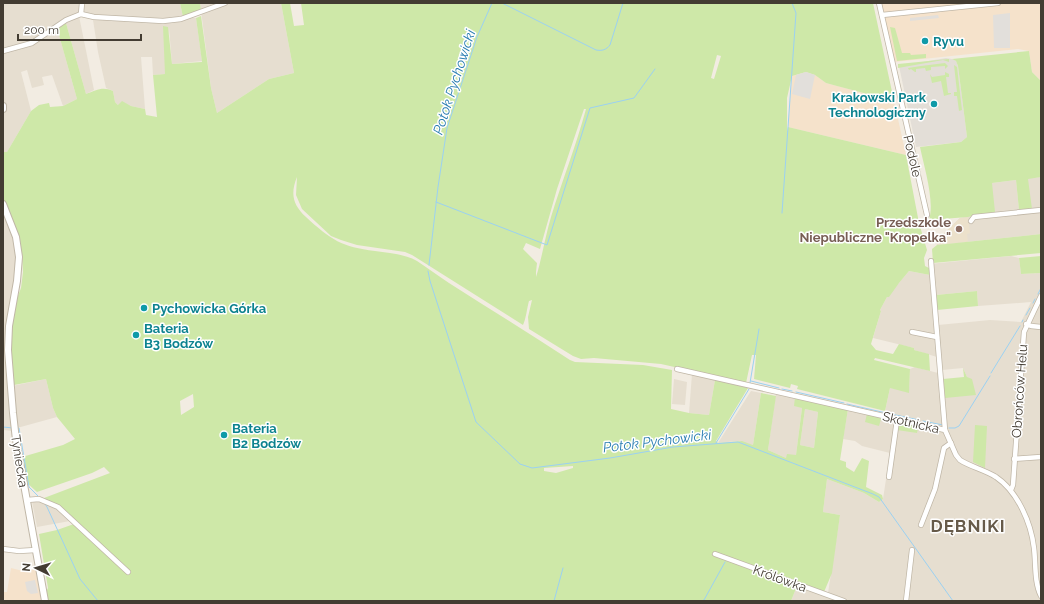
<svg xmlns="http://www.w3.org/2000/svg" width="1044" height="604" viewBox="0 0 1044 604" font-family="Raleway,sans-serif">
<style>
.residential{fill:#e6ded0;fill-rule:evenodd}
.commercial{fill:#f5e2cb}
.industrial{fill:#e3ded7}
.education{fill:#ece1cb}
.green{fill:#cee8a8;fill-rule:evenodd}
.parking{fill:#e2dfdb}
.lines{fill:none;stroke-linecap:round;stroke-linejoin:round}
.stream{stroke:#9bd1f2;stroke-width:1}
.minor-casing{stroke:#c0b7a7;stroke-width:6}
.tertiary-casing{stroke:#c0b7a7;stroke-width:8}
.minor{stroke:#fff;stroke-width:4.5}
.tertiary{stroke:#fff;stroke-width:6}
.culture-dot{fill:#0f9aa8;stroke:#fff;stroke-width:1.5}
.education-dot{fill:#8d6e63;stroke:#fff;stroke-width:1.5}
.labels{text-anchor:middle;stroke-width:3;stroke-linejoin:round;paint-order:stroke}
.culture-label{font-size:13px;font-weight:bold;fill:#0d838f;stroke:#fff;text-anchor:start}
.street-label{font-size:13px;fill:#433c32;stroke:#fff}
.education-label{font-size:13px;font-weight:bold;fill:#785e54;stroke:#fff;text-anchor:end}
.water-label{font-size:14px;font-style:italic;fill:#297db1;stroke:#fff}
.district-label{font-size:17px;font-weight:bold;letter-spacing:1px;fill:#665a49;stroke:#fff}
</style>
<rect width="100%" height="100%" fill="#f2ece2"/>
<g class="residential">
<polygon points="3,3 180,3 183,17 196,18 202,61 172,64 169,28 165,74 153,75 152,57 141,57 145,109 131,106 122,102 119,106 115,102 113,91 106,88 98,52 93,20 89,18 79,16 94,90 86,94 66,23 57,28 77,99 63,106 52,75 42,77 44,85 32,88 27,70 21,72 31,111 7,152 3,152 3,116 5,108 3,98"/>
<polygon points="200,3 281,3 294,73 269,79 217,113 211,88"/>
<polygon points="1041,177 1041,234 937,245 936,241 960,218 980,215 992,183 1016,180 1019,210 1028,178"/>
<polygon points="3,210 14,241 17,259 16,275 7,323 13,431 3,430"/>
<path d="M1011 256 1019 258 1021 274 1041 273V601H791L797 586 828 593 840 515 823 512 827 479 864 493 879 502 883 499 890 453 862 446 855 441 843 439 848 409 879 417 885 411 890 388 909 389 910 369 915 367 938 373 937 357 914 350V348L873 338 881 311 880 310 887 297 909 271 930 275 929 264ZM977 291 978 306 1031 302 1021 322 990 320 938 325 936 295ZM963 368 967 377 945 398 942 370Z"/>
<polygon points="692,374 715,380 709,415 689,413"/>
<polygon points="46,379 53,408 57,417 17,428 12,386"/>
<polygon points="674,379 687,382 685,405 672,404"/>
<polygon points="751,391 761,393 753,445 738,441 718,443"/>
<polygon points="776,393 795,397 802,408 796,455 786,458 768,450"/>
<polygon points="805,409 818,412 814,448 800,445"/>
<polygon points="32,501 44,501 58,508 70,521 37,527"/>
</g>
<g class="commercial">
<polygon points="881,3 1041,3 1041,81 1032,72 1029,51 1018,49 894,62"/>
<polygon points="806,72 815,75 826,83 894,101 906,155 788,127 792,76"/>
<polygon points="11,568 23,571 36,569 41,601 6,601 3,598 3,592 7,592"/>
</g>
<polygon class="industrial" points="946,58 952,59 956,61 958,66 967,137 961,142 916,147 899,66"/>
<polygon class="education" points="968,217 970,233 967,234 968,242 937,245 936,241 960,218"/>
<g class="green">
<polygon points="180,3 200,3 201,10 183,17"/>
<path d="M281 3H290L294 26 304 25 301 3H873L894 101 837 86 826 83 815 75 806 72 792 76 787 98V132L788 127 906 155 919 223 927 250 924 258 925 266 929 268 930 275 909 271 899 283 889 297H887L880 310 881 311 871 344 876 350 893 354 899 344 914 348V350L929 354 930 371 875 358 874 360 910 369 909 393 890 388 885 411 797 389 798 386 791 384 790 388 754 379 756 355H752L746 383 661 364 594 358 581 359 573 356 529 329 528 317 532 300 529 301C527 308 526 319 523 325L412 255 405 252 357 245 341 240 331 236 302 209 296 195 297 177C290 194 293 205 306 217 331 240 342 247 375 251 389 253 405 254 417 261 428 268 438 276 449 283 490 309 530 334 570 360L575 362 643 365 672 370 671 409 689 413 709 415 715 380 748 388 716 441 718 443 742 441 753 445 761 393 776 396 768 450 786 458 787 454 796 455 802 408 794 406 795 397 848 409 840 460 846 462V467L854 472 862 458 869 461 866 487 882 495 883 499 879 502 864 493 827 479 823 512 840 515 832 573 824 592 797 586 791 601H48L46 592 48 588 39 534 57 530 74 524 71 519 44 498 110 473 104 467 92 473 37 492 26 482 22 457 63 445 75 439 57 417 53 408 46 379 14 385 11 353 10 335 16 301 21 288 23 272 22 254 17 231 3 199V152H7L31 111 39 105 49 103 50 107 63 106 77 99 57 28 66 23 86 94C96 90 103 86 113 91L115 102 118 105 122 101 131 106 145 109 146 115 157 117 153 75 165 74 163 26 168 27 172 64 202 62 196 18 201 16 211 88 217 113 269 79 294 73ZM717 55 721 56 714 79 711 78ZM584 109H586C576 146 562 181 551 217 545 237 542 258 536 277V272L537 263 523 249 526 243 540 249 557 189ZM193 394 194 407 181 415 180 401ZM805 409 818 412 814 448 800 445ZM573 466V468L556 473 544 471V468Z"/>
<polygon points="890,27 895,28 902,53 910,53 911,55 926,54 926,58 897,61"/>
<path d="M1029 51 1032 72 1041 81V177L1028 179 1032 209 1019 210 1016 180 992 183 995 212 968 217 929 220C935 201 924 167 920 147L961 142 967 137 958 66 956 61 952 59Z"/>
<polygon points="949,59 949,62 943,60 898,68 898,64"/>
<polygon points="945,63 948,66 945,69 945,66 931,67 931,70 926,71 925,68 916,69 916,72 915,72 911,69 909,70 908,68 921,66"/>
<polygon points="954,65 957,67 962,110 959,111 957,96 954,96 954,92 957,92"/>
<polygon points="945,72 949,74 949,77 946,77 948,93 951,93 951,94 944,96 941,81 932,83 930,74 932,77 945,75"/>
<polygon points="1041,234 1041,253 933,263 932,249 937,245"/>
<polygon points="1041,256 1041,273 1021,274 1019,258"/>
<polygon points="977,291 978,306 937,310 936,295"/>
<polygon points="963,368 967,377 972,379 976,395 945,398 943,379 964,377"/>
<polygon points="867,414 880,417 881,419 879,426 865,422"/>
<polygon points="899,423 903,423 913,425 912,426 918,428 917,433 897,430"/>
<polygon points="975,425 987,426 985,468 973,462"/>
</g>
<g class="parking">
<polygon points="1010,13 1010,48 994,48 993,15"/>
<polygon points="938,15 939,18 910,21 910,18"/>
<polygon points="806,72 815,75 810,99 792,94 796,75"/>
<polygon points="35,580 38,593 31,594 27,591 25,582"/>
</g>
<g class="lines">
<g class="stream">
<path d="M502 3 596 50C602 51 606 50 610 45L623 3"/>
<polyline points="436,202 547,245 590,108 634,98 655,69"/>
<polyline points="782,213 796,13 792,3"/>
<polyline points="429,265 438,187 447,128 477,37 492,3"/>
<polyline points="428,271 430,281 476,422 520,464 532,468 610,458 673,447 738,442 873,494 879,497 953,601"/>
<polyline points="1038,294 1041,288"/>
<polyline points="1033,303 1035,299"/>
<polyline points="1026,315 1030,308"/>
<polyline points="1022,322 1023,320"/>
<polyline points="991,373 1020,326"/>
<polyline points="751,381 779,388"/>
<polyline points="750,383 759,329"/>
<polyline points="782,389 792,391"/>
<polyline points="796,392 844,403"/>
<polyline points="847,404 886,413"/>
<polyline points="891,414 919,420"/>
<polyline points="923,421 943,425"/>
<polyline points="3,427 13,428"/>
<polyline points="18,428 19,428 29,487 39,497"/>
<polyline points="949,428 955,428 959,426 990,376"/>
<polyline points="716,443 749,389"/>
<polyline points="45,504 47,507 80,579 98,601"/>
<polyline points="554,601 563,568"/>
<polyline points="702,601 704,600 725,562"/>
</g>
<g class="minor-casing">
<g id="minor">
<polyline points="879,3 927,215"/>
<polyline points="81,14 82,3"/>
<polyline points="882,15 998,3"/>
<polyline points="3,51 32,43 66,20 81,14 94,17 163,21 181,19 225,3"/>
<polyline points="971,221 974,217 1041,210"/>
<polyline points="931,261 945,430"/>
<polyline points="1026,324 1031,326 1041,327"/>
<polyline points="912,332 937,337"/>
<path d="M677 369 945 430 956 455 960 460C971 467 985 470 996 477 1018 492 1031 523 1034 548 1036 564 1034 582 1041 596"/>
<polyline points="1014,459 1041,457"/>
<polyline points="889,477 897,420"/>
<polyline points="1011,490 1013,485 1024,332 1041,296"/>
<polyline points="27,500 39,499 58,507 128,572"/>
<polyline points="921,525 935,489 944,448 951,443"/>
<polyline points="3,549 19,551 36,550"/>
<polyline points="715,554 844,601"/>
<polyline points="906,601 912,550"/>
</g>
</g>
<g class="tertiary-casing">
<g id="tertiary">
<polyline points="3,106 3,109"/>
<polyline points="3,204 16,237 19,257 17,281 9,326 8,350 13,413 16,440 45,601"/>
</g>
</g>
<use href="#minor" class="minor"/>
<use href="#tertiary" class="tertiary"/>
</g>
<g class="culture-dot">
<circle cx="925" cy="41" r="4"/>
<circle cx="934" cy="104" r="4"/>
<circle cx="144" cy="308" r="4"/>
<circle cx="136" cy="335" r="4"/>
<circle cx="224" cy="435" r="4"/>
</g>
<circle class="education-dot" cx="959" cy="229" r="4"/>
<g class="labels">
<g class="culture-label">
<text x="933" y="46">Ryvu</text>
<text x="926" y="102" text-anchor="end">Krakowski Park<tspan x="926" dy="15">Technologiczny</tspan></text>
<text x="152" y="313">Pychowicka Górka</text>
<text x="144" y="333">Bateria<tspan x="144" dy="15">B3 Bodzów</tspan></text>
<text x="232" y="433">Bateria<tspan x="232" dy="15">B2 Bodzów</tspan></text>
</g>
<g class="street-label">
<text transform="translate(913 156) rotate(77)" y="5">Podole</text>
<text transform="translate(1019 391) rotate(-86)" y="5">Obrońców Helu</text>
<text transform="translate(911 422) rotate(13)" y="5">Skotnicka</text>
<text transform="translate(20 461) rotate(81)" y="5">Tyniecka</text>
<text transform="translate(780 578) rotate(20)" y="5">Królówka</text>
</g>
<g class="education-label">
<text x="951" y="227">Przedszkole<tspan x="951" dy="15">Niepubliczne "Kropelka"</tspan></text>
</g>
<g class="water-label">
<text transform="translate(454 82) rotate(-72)" y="5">Potok Pychowicki</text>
<text transform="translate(657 441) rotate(-7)" y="5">Potok Pychowicki</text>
</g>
<g class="district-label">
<text x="968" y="532">DĘBNIKI</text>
</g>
</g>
<rect width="1044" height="604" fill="none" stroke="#433c32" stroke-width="8"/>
<g transform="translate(36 568) rotate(275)" stroke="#ffffff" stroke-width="3" paint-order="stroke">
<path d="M0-3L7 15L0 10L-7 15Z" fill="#433c32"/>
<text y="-6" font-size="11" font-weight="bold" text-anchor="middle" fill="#433c32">N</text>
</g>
<path d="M18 34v6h123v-6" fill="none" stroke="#433c32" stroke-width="2"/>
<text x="24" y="34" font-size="12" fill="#433c32" stroke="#ffffff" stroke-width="3" paint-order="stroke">200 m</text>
</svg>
